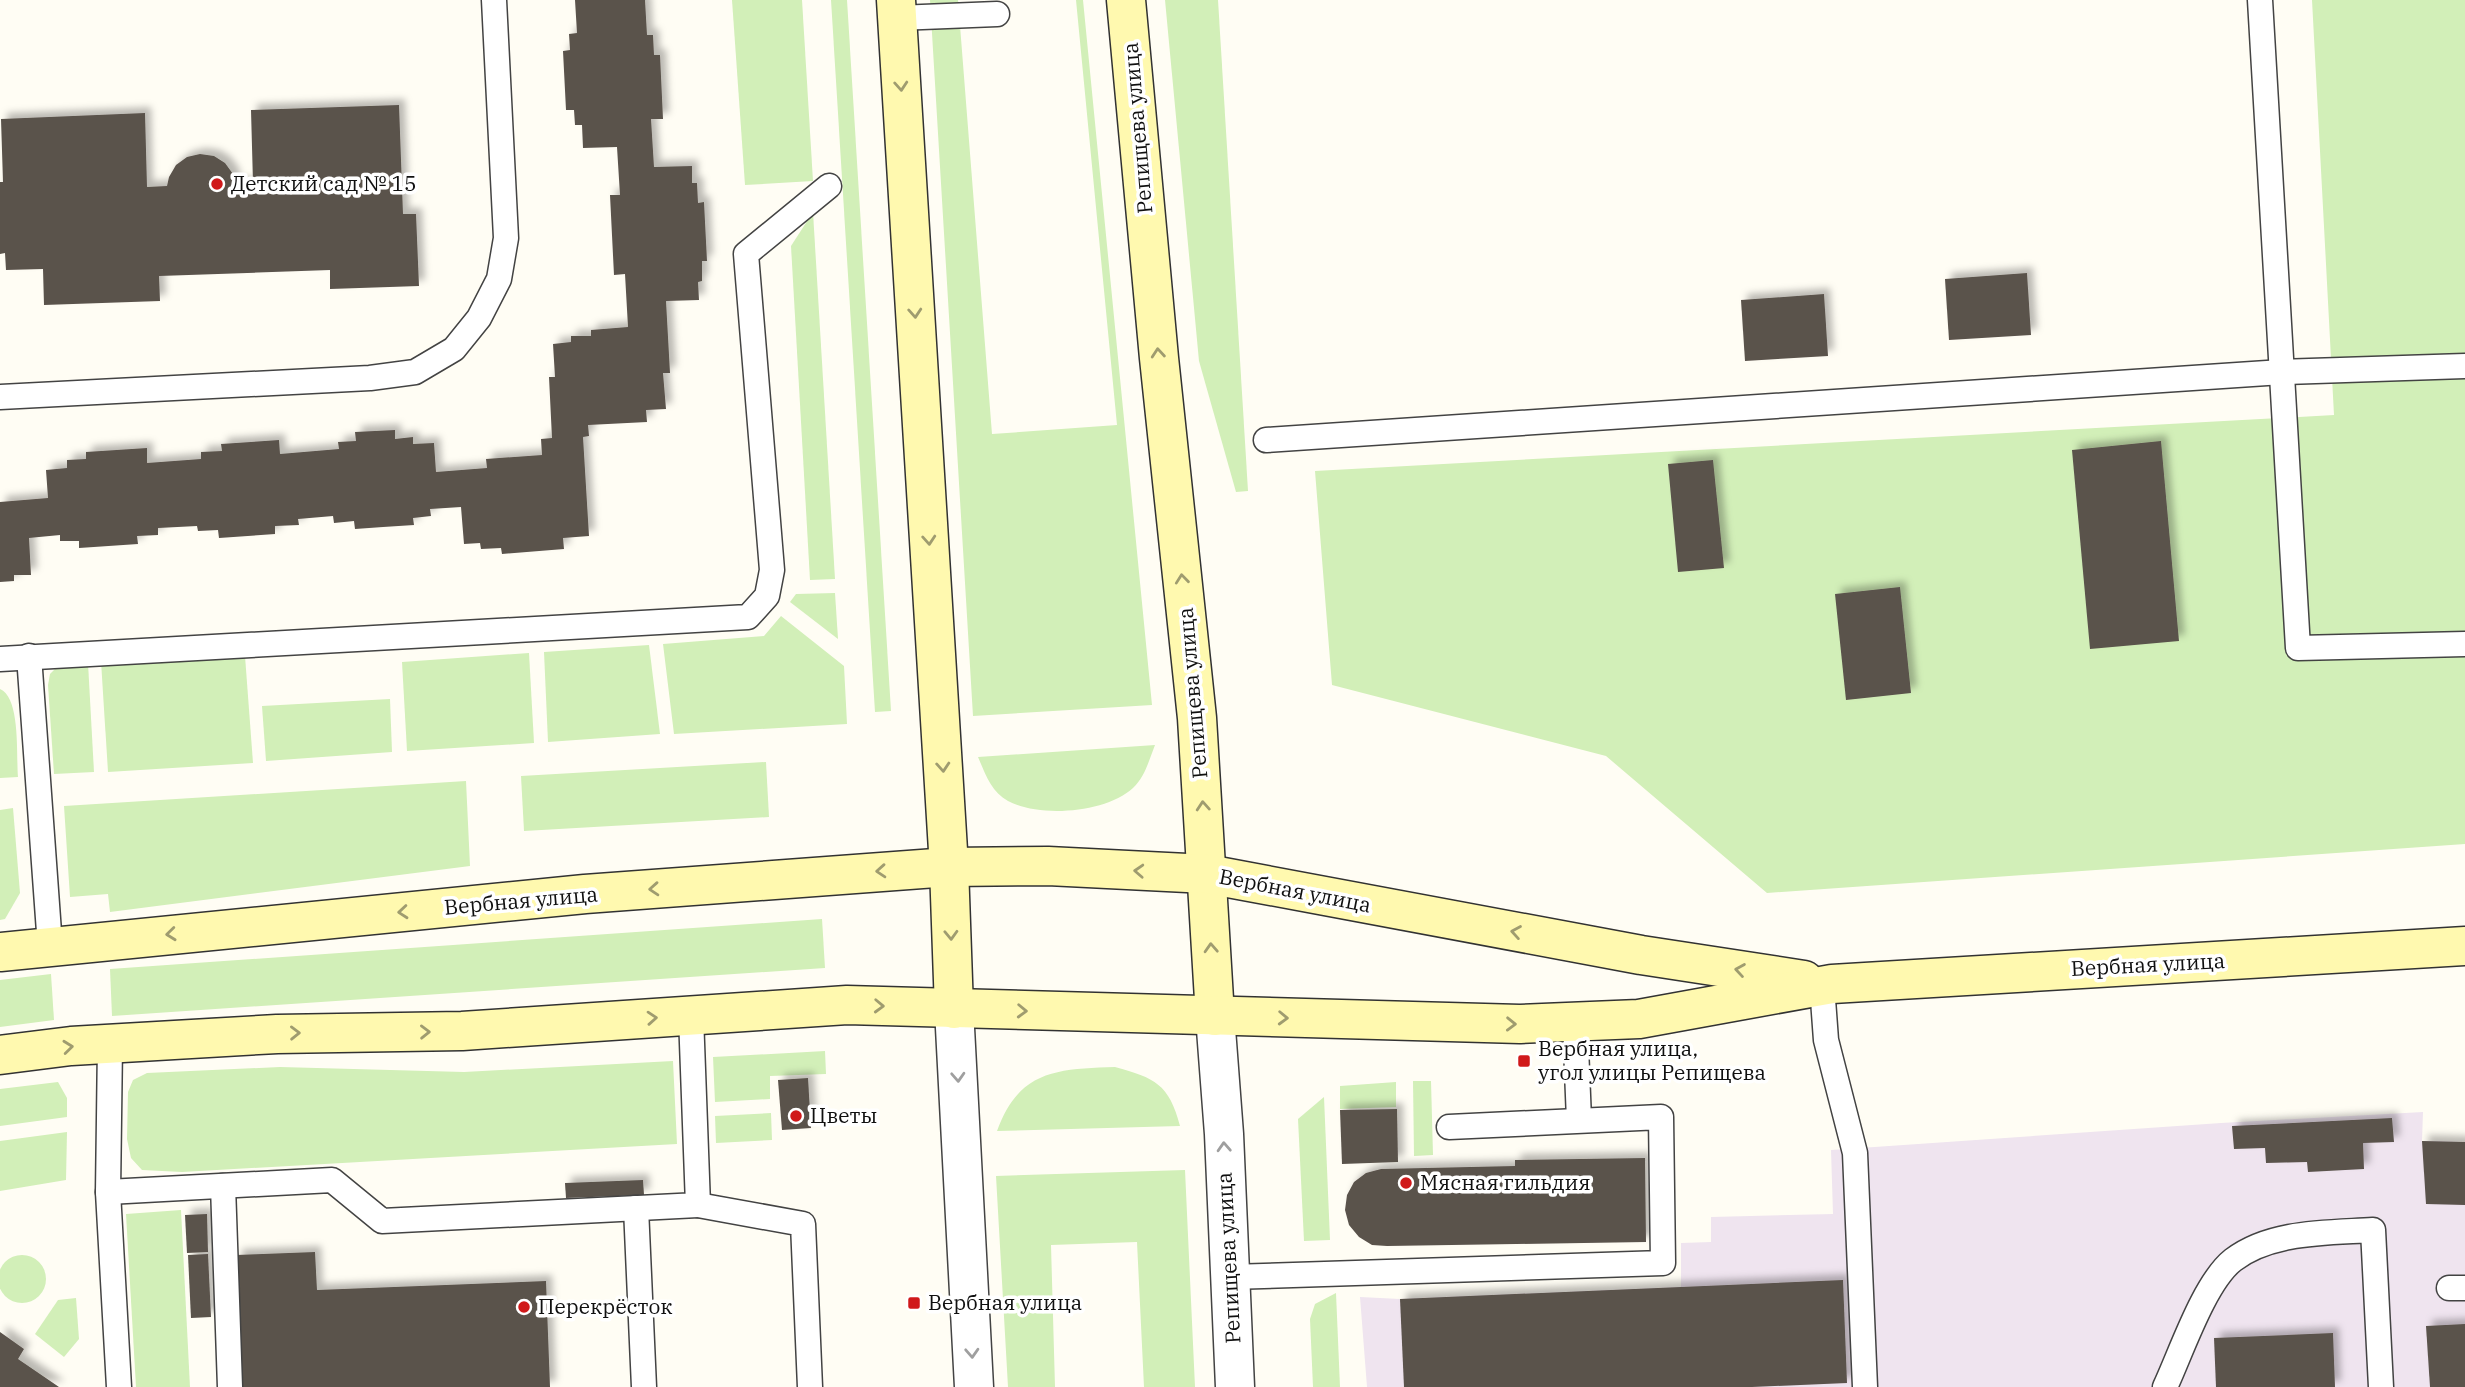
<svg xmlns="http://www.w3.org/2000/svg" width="2465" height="1387" viewBox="0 0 2465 1387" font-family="'IBM Plex Serif',serif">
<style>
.industrial{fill:#efe4ef}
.green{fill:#d2efb8}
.building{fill:#5a524b;filter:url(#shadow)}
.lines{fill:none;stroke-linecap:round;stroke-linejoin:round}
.service-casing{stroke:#434343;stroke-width:27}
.tertiary-casing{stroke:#434343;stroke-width:41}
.secondary-casing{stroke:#323232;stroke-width:41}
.service{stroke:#fff;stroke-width:24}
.tertiary{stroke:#fff;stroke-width:38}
.secondary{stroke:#fff9af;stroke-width:38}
.oneway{stroke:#9f9c6f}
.oneway2{stroke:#9f9f9f}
.poi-dot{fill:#d0191a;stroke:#fff;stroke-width:2.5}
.labels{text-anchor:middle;stroke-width:7;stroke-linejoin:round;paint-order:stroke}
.street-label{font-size:21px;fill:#101010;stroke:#fff}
.poi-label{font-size:21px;fill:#101010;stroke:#fff;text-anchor:start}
</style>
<defs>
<filter id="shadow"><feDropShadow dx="6" dy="-6" stdDeviation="3.5" flood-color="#0004"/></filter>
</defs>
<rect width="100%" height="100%" fill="#fffdf4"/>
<polygon class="industrial" points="2423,1112 2422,1141 2465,1142 2465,1387 1367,1387 1360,1297 1400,1299 1681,1287 1681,1243 1711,1242 1711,1217 1833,1214 1831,1150 2221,1123"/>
<g class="green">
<polygon points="732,0 802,0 813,181 745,185"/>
<polygon points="831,0 847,0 891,711 875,712"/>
<polygon points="930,0 958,0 992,434 1117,425 1076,0 1083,0 1152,705 973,716"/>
<polygon points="1165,0 1218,0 1248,491 1236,492 1199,361"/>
<polygon points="2312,0 2465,0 2465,844 1767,893 1606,756 1332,685 1315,471 2334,415"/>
<polygon points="813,212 835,579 810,580 791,246"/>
<polygon points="835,593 838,639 790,602 796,594"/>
<polygon points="781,616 844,666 847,724 674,734 663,644 764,636"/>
<polygon points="649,645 660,734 548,742 544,652"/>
<polygon points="529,653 534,743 407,751 402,662"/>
<polygon points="245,656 253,763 108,772 101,661"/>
<polygon points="88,663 94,772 54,774 48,685 50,674 57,667"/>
<path d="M0 689C21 698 16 756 18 777L0 778Z"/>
<polygon points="390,699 392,752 266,761 262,706"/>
<path d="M1155 745C1149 760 1145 777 1133 788 1106 813 1039 818 1008 801 991 792 985 773 978 757Z"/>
<polygon points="766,762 769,817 524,831 521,776"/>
<polygon points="466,781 470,866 110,912 108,894 70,897 64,806"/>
<polygon points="13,808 20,893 5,919 0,920 0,810"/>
<polygon points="822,919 825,968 112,1016 110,969"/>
<polygon points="51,974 54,1020 0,1027 0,980"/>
<polygon points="825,1051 826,1074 770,1076 770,1099 715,1102 713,1057"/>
<polygon points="673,1061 677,1144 182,1172 142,1170 131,1158 127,1139 128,1092 133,1080 147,1073 280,1067 464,1072"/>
<path d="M1115 1067C1155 1078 1169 1084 1180 1126L997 1131C1019 1070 1057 1069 1115 1067Z"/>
<polygon points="1413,1081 1431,1081 1433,1155 1414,1156"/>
<polygon points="58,1082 67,1098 67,1117 0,1126 0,1089"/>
<polygon points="1396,1082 1396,1107 1340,1109 1340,1086"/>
<polygon points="1324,1097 1330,1240 1304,1241 1298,1119"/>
<polygon points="771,1113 772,1140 716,1143 715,1116"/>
<polygon points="67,1132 66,1180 0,1191 0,1141"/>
<polygon points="1185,1170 1195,1387 1144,1387 1137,1242 1051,1245 1055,1387 1008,1387 996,1176"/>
<polygon points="181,1210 190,1387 136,1387 126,1214"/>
<circle cx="22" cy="1279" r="24"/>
<polygon points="1336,1293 1340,1387 1313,1387 1310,1319 1315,1304"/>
<polygon points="76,1298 79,1339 64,1357 35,1334 58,1300"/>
</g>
<g class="building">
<polygon points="575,0 645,0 647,35 653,35 654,55 660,55 663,119 651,119 654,167 692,166 692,183 697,183 698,203 704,202 707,261 702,261 702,281 698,282 699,300 666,301 670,373 663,373 666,409 646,410 647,422 588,425 589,436 583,437 589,536 563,538 564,549 502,554 501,548 481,549 480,543 464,544 461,507 430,509 431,516 413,518 414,525 383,527 355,529 354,521 334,523 333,516 298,519 299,525 275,526 275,534 219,538 218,530 198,531 197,526 158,528 158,535 137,536 138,544 79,548 79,541 60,541 60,535 39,537 29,538 31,575 14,575 14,581 0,582 0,502 48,498 46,470 67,468 67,460 86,459 86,452 147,448 147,463 201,459 201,452 222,451 221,444 279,440 280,454 339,449 338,442 356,441 355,432 395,430 395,439 413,437 413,444 434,443 436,472 487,468 486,459 542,455 541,439 552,438 549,377 555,377 553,344 571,342 571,336 591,336 591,330 628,327 625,274 614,275 610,195 620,195 617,147 583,148 582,125 575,125 574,110 566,110 563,51 570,50 569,34 577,33"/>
<polygon points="399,105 403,214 416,214 419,286 330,289 330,270 159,276 160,301 44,305 43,269 6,270 5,253 0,254 0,182 3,182 1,119 145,113 147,187 167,186 169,177 176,165 187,157 200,154 214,156 225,163 233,174 235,184 253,183 251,110"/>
<polygon points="2027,273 2031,335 1949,340 1945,279"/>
<polygon points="1824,294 1828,356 1745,361 1741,300"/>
<polygon points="2161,441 2179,641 2090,649 2072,450"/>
<polygon points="1713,460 1724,568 1678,572 1668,464"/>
<polygon points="1900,587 1911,693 1846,700 1835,594"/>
<polygon points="808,1078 811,1128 782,1130 778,1080"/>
<polygon points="1397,1109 1398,1162 1342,1164 1340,1110"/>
<polygon points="2392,1118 2394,1142 2363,1143 2364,1169 2308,1172 2307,1162 2266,1163 2265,1148 2234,1149 2232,1126"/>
<polygon points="2422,1141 2465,1142 2465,1205 2426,1204"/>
<polygon points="1645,1158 1646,1242 1387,1246 1372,1245 1359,1237 1349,1225 1345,1210 1347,1195 1354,1182 1366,1173 1381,1169 1515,1166 1515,1160"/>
<polygon points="643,1180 644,1195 566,1198 565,1183"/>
<polygon points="207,1214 208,1252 187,1253 185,1215"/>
<polygon points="315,1252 317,1290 546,1281 550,1387 241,1387 236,1255"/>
<polygon points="208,1254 211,1317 191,1318 188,1255"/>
<polygon points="1843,1280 1847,1383 1752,1387 1404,1387 1400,1299"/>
<polygon points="2465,1324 2465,1387 2430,1387 2426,1326"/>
<polygon points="0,1332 24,1349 18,1359 59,1387 0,1387"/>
<polygon points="2333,1333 2335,1387 2216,1387 2214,1338"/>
</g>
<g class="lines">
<g class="service-casing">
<g id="service">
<polyline points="2260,0 2298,648 2465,644"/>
<polyline points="897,18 997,14"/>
<polyline points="0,397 370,378 415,372 454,349 479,318 499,279 506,238 494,0"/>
<polyline points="1266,440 2282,372 2465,366"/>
<polyline points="29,656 50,946"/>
<polyline points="0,659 748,617 767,596 772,570 746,254 829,186"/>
<polyline points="1822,986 1826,1040 1855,1153 1865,1387"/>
<polyline points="1575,1022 1579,1120"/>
<polyline points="110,1044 108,1192 119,1387"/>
<polyline points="223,1186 230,1387"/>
<polyline points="108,1192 332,1180 382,1221 698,1205 691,1016"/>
<polyline points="698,1205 803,1224 810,1387"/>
<polyline points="636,1208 644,1387"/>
<polyline points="1230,1277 1663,1263 1661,1117 1449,1127"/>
<polyline points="2449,1288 2465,1288"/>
<path d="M2165 1387C2181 1353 2204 1283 2233 1260 2271 1231 2327 1233 2373 1230L2381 1387"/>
</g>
</g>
<g class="tertiary-casing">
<g id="tertiary">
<polyline points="954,1009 974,1387"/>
<polyline points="1215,1016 1224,1134 1235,1387"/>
</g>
</g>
<g class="secondary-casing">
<g id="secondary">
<polyline points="896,0 949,867 954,1009"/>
<polyline points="1126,0 1159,358 1197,718 1215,1016"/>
<polyline points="0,952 585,894 949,867 1048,866 1207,874 1641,955 1804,980"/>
<polyline points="0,1055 71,1046 277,1034 462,1031 847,1005 1520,1024 1639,1019 1832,984 2465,946"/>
</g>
</g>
<use href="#service" class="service"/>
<use href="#tertiary" class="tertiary"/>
<use href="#secondary" class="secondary"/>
</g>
<defs><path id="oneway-chevron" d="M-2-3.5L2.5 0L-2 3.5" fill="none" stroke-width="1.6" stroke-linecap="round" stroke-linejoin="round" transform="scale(1.75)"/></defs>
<g class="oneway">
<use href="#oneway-chevron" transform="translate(901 86) rotate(86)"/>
<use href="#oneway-chevron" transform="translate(915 313) rotate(86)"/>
<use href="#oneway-chevron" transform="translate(1158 353) rotate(-95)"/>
<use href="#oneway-chevron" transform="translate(929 540) rotate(86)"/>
<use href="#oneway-chevron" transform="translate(1182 579) rotate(-96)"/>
<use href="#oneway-chevron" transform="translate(943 767) rotate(86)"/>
<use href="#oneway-chevron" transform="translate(1203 806) rotate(-94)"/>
<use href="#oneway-chevron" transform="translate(881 871) rotate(176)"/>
<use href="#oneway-chevron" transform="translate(1139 871) rotate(-177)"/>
<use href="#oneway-chevron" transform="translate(654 889) rotate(176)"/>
<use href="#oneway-chevron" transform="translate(403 912) rotate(175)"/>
<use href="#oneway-chevron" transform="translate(1516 932) rotate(-170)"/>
<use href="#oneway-chevron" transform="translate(171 934) rotate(174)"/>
<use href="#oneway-chevron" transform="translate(951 935) rotate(88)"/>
<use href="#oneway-chevron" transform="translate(1211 948) rotate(-93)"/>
<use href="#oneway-chevron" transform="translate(1740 970) rotate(-171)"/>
<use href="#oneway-chevron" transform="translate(879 1006) rotate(2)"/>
<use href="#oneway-chevron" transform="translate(1022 1011) rotate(2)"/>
<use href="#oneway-chevron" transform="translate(652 1018) rotate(-4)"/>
<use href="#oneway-chevron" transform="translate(1283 1018) rotate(2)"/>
<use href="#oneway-chevron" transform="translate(1511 1024) rotate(1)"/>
<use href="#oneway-chevron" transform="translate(425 1032) rotate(-1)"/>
<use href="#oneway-chevron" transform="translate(295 1033) rotate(-1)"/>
<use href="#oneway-chevron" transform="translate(68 1047) rotate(-6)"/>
</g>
<g class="oneway2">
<use href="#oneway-chevron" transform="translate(958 1077) rotate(87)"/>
<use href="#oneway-chevron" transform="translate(1224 1147) rotate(-93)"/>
<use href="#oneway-chevron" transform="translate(972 1353) rotate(87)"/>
</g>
<g class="poi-dot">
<circle cx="217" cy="184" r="7"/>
<rect x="1517" y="1054" width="14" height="14" rx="3.5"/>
<circle cx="796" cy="1116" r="7"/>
<circle cx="1406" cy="1183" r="7"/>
<rect x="907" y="1296" width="14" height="14" rx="3.5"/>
<circle cx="524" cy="1307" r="7"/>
</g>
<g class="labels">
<g class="street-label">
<text transform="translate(1138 128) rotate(-95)" y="7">Репищева улица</text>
<text transform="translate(1193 693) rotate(-95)" y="7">Репищева улица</text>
<text transform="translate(1295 891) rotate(11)" y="7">Вербная улица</text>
<text transform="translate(521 901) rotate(-5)" y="7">Вербная улица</text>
<text transform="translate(2148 965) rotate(-3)" y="7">Вербная улица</text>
<text transform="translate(1229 1258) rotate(-93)" y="7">Репищева улица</text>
</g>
<g class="poi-label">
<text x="231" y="191">Детский сад № 15</text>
<text x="1538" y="1056">Вербная улица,<tspan x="1538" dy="24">угол улицы Репищева</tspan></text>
<text x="810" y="1123">Цветы</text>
<text x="1420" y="1190">Мясная гильдия</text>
<text x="928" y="1310">Вербная улица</text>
<text x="538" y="1314">Перекрёсток</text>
</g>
</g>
</svg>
